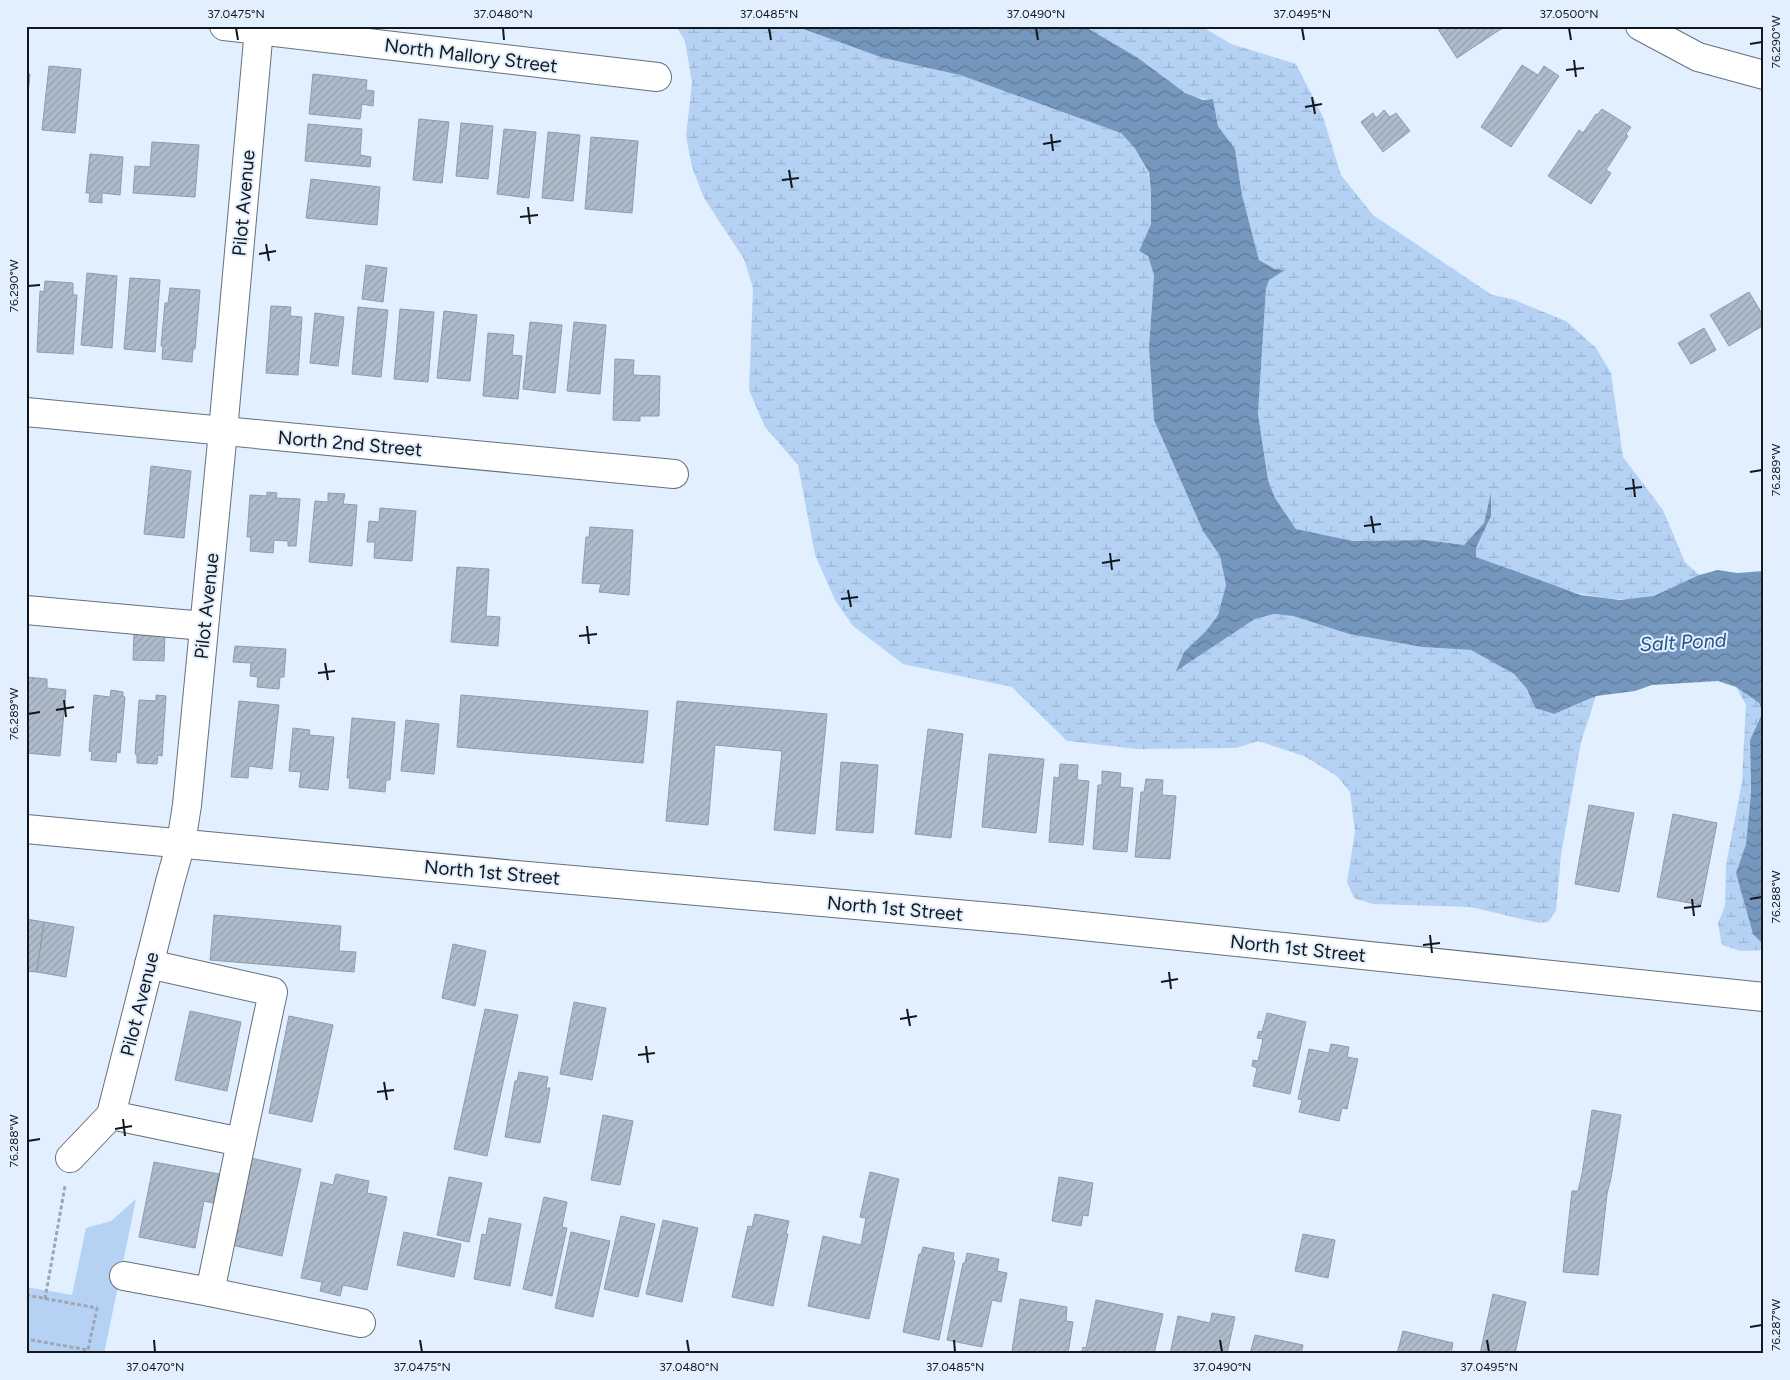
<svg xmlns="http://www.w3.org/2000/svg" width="1790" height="1380" viewBox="0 0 1790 1380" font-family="Figtree,sans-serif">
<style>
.wetland{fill:url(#wetland-marsh)}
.park{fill:#b5d2f4}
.water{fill:url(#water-waves)}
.building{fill:url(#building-hatch);stroke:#8f9ba9}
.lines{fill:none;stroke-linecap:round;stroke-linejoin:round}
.minor-casing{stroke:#65707e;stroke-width:30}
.path{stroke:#9da7b3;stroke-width:3;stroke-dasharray:4 2.5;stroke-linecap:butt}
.minor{stroke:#fff;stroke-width:28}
.ticks{fill:none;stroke:#13171c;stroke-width:2}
.labels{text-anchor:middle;stroke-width:4;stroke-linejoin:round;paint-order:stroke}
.street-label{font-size:19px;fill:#13171c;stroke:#e2efff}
.water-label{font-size:20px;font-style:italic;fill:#265487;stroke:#e2efff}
.neatline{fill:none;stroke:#13171c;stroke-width:2}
.ticks-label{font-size:12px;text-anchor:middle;fill:#13171c}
</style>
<defs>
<pattern id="wetland-marsh" width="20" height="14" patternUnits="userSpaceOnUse" patternTransform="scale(1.25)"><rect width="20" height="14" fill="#b5d2f4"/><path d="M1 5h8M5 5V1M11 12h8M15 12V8" fill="none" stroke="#9bb4d1"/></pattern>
<pattern id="water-waves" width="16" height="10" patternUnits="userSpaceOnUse" patternTransform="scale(1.25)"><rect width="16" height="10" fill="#7697bd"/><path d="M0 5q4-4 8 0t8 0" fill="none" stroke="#607a99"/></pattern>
<pattern id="building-hatch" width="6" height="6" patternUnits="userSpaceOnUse" patternTransform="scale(1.25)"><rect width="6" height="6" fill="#aebbca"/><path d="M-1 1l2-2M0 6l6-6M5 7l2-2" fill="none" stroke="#95a0ad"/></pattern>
</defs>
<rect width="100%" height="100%" fill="#e2efff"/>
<g class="wetland">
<polygon points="676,26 795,26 883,58 960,75 1122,133 1134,147 1148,173 1151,193 1151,224 1139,251 1148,256 1154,275 1149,348 1154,420 1203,531 1220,556 1226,585 1218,615 1206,631 1184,652 1177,670 1255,619 1274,614 1293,616 1349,634 1422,647 1471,650 1514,674 1527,689 1535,708 1553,714 1596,696 1581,742 1561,855 1556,911 1548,922 1539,923 1471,907 1373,904 1354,898 1347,882 1355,832 1350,792 1337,776 1304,756 1258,741 1236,748 1137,749 1067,741 1012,687 903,664 853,626 835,600 815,555 798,465 765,427 749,390 753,288 744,259 704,198 692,167 686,136 692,83 685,41"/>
<path d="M1084 26H1201L1231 44 1296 64 1323 117 1341 175 1373 215 1492 295 1512 299 1566 321 1596 348 1611 373 1623 457 1663 510 1685 562 1699 575C1685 582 1669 592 1654 596 1597 610 1529 576 1476 557V548L1491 516V496L1484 523 1464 545 1425 540 1353 541 1296 529 1275 498 1268 480 1258 414 1266 289 1269 280 1284 270 1275 269 1259 260 1242 195 1235 149 1218 126 1213 99C1182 101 1161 73 1137 58 1120 47 1102 37 1084 26Z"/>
<polygon points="1736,687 1760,703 1763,712 1750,740 1751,792 1746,844 1736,873 1760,941 1764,938 1764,950 1741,951 1722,945 1718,924 1725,905 1726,865 1742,782 1746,705"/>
</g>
<polygon class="park" points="136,1199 104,1354 26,1354 26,1287 72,1295 86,1228 111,1221"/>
<polygon class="water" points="795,26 1084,26 1138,58 1185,93 1203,100 1213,99 1218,126 1235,149 1242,195 1259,260 1275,269 1285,270 1269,280 1266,289 1258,414 1268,480 1275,498 1296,529 1353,541 1425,540 1464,545 1484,523 1491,493 1491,516 1476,548 1476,557 1581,595 1620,600 1654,596 1699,575 1718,570 1737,573 1764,571 1764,938 1761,942 1753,934 1736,873 1746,844 1751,792 1750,740 1763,712 1759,703 1736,687 1718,681 1652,685 1635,691 1596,696 1554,714 1535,708 1527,689 1514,674 1471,650 1422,647 1349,634 1293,616 1274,614 1255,619 1176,671 1184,652 1206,631 1218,615 1226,585 1220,556 1203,531 1154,420 1149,348 1154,275 1148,256 1139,251 1151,224 1151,193 1149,173 1134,147 1121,133 960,75 883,58"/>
<g class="building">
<polygon points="1436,26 1504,26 1504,27 1457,58"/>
<polygon points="1522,65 1538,75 1544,66 1559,76 1511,147 1481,127"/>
<polygon points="49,66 81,69 75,133 42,130"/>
<polygon points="26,74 30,74 26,114"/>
<polygon points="313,74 367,80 366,90 374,91 373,106 362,104 360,119 309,114"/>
<polygon points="1602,109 1631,127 1626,134 1628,136 1606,170 1611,173 1591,204 1548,176 1579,130 1583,133 1596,114 1597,115"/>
<polygon points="1384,110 1390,117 1396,113 1410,131 1383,152 1361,122 1373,113 1376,118"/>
<polygon points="419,119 449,122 442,183 413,180"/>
<polygon points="461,123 493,126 488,179 456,176"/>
<polygon points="308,124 362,129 360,155 371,157 370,167 305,161"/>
<polygon points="504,129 536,132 529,198 497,194"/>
<polygon points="548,132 580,135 573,201 542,198"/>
<polygon points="591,137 638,141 632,213 585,209"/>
<polygon points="152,142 199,145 195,197 133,193 135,166 150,167"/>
<polygon points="90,154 123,157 120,195 102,193 102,203 89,202 90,193 86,193"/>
<polygon points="311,179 380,187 377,225 306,218"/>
<polygon points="366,265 387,268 383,302 362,299"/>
<polygon points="87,273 117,276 112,348 81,345"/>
<polygon points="130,278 160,280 155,352 124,349"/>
<polygon points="45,281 73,283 73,295 77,295 73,354 37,352 40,291 44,292"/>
<polygon points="170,288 200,290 195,349 193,349 192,362 162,359 163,346 161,346 165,303 168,303"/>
<polygon points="1749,292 1764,317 1764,325 1729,346 1710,315"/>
<polygon points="271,306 291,307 290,316 302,317 298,375 266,373"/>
<polygon points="358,307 388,310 381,377 352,374"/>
<polygon points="400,309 434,312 428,382 394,379"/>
<polygon points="444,311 477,315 470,381 437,378"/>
<polygon points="315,313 344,317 338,366 310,363"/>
<polygon points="530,322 562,325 555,393 523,389"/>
<polygon points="574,322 606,325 600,394 567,391"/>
<polygon points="1704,328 1716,350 1691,364 1678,343"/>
<polygon points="488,333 514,335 512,355 522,356 518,399 483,396"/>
<polygon points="615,359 634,360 633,375 660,376 659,416 640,416 640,421 613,420"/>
<polygon points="151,466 191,471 184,538 144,534"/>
<polygon points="267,492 277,493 276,498 300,499 296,546 288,546 288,541 274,540 273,553 250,551 251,537 247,537 250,495 267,496"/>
<polygon points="328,493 345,494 343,504 357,505 352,566 309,562 315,501 328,502"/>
<polygon points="380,508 416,511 412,561 374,558 375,542 367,542 369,521 379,522"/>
<polygon points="590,527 633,530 629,595 599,592 601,584 582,583 586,537 589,537"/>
<polygon points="457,567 489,569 486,616 500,617 498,646 451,642"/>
<polygon points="134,633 165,634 164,661 133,660"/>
<polygon points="235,646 286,649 284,677 280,677 279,689 257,687 258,677 250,676 251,663 233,662"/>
<polygon points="26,677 47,679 47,688 66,690 60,756 26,753"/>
<polygon points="111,690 123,692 123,697 125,697 120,753 117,752 116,762 91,760 92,752 89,751 94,695 110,697"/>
<polygon points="156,695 166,696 162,756 158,755 157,764 137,763 137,754 135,754 139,700 156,701"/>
<polygon points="461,695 648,711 643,763 457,747"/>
<polygon points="239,701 279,705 272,769 249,766 248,778 231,777"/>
<polygon points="677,701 827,714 815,834 774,830 782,751 715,745 708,825 666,821"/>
<polygon points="352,718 395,722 390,780 386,780 385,792 349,788 350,778 347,778"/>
<polygon points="406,720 439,724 434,774 401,771"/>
<polygon points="293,728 310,730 309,735 334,737 328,790 299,787 301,772 289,771"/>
<polygon points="928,729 963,734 951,838 915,834"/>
<polygon points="989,754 1044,759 1036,833 982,827"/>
<polygon points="841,762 878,765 873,833 836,830"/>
<polygon points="1060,764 1078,765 1077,780 1089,781 1083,845 1049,842 1054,777 1059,778"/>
<polygon points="1102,771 1121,773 1120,787 1133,788 1127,852 1093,849 1098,785 1102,785"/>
<polygon points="1146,779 1163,780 1162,795 1176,796 1170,859 1135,857 1141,792 1144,792"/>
<polygon points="1589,805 1634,813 1619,892 1575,884"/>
<polygon points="1673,814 1717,823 1701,905 1657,897"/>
<polygon points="214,915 341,926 339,951 356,952 354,972 210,960"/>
<polygon points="26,919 44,922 37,972 26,971"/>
<polygon points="44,922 74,927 66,977 37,972"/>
<polygon points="453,944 486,951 475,1006 442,998"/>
<polygon points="574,1002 606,1008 592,1080 560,1074"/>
<polygon points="485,1009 518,1015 487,1156 454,1149"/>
<polygon points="190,1011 241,1022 227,1091 175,1080"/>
<polygon points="1267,1013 1306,1022 1290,1094 1253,1086 1257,1068 1252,1066 1253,1060 1258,1061 1263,1039 1257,1038 1259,1031 1262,1032"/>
<polygon points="289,1016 333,1025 312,1122 269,1113"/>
<polygon points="1331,1044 1349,1047 1347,1057 1358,1059 1347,1109 1342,1108 1339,1121 1299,1112 1302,1100 1298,1099 1309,1049 1329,1053"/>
<polygon points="519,1072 548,1077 546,1088 550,1088 540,1143 505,1137 515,1081 517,1081"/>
<polygon points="1592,1110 1621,1115 1611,1178 1607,1194 1598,1275 1563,1272 1572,1191 1578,1191 1582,1174"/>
<polygon points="603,1115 633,1121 620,1185 591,1180"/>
<polygon points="251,1158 301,1169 282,1256 231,1245"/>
<polygon points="154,1162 219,1174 213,1203 204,1201 195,1248 139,1237"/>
<polygon points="870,1172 899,1179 869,1319 808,1306 823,1236 861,1245 866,1218 860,1217"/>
<polygon points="336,1174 369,1181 367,1193 387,1197 367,1290 343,1285 340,1296 320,1291 322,1282 301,1278 321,1182 333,1185"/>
<polygon points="449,1177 482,1183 469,1242 437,1235"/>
<polygon points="1059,1177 1093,1183 1088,1216 1083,1215 1081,1226 1052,1221"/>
<polygon points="544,1197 567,1202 562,1227 567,1228 552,1296 523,1289"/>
<polygon points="755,1214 789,1221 786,1234 788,1234 773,1306 732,1297 748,1226 752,1227"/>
<polygon points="621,1216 655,1224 638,1297 604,1289"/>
<polygon points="489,1218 521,1224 510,1286 474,1279 482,1234 486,1235"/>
<polygon points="663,1220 698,1228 682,1302 646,1294"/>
<polygon points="404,1232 461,1244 454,1277 397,1265"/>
<polygon points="571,1232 610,1241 593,1317 555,1308"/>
<polygon points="1303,1234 1335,1240 1328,1278 1295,1271"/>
<polygon points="923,1247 954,1253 953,1260 955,1261 939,1340 903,1332 919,1254 921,1254"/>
<polygon points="967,1253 999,1259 997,1271 1007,1273 1001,1302 992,1300 982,1347 947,1340 963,1263 965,1263"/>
<polygon points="1493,1294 1526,1302 1515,1354 1480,1354"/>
<polygon points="1020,1299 1067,1307 1066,1321 1073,1322 1068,1354 1021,1354 1012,1351"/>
<polygon points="1096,1300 1163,1314 1154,1354 1081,1354 1083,1347 1086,1348"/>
<polygon points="1212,1313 1235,1317 1227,1354 1170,1354 1178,1316 1210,1323"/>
<polygon points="1403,1331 1453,1343 1451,1354 1397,1354"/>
<polygon points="1255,1335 1303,1345 1301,1354 1250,1354"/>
</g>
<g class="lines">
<g class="minor-casing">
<g id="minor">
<polyline points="224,26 657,77"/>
<polyline points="1640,26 1698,57 1764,75"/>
<polyline points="26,412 674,474"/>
<polyline points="26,610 204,626"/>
<polyline points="26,829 516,875 1025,920 1764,997"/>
<polyline points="111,1115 241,1142 273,992 149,964"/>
<polyline points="241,1142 210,1292 361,1323"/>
<polyline points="70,1158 111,1115 170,882 181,843 187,805 223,431 259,29"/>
<polyline points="124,1276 210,1292"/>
</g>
</g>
<g class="path">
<polyline points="26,1295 97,1308 88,1350 26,1339"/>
<polyline points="45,1299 65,1186"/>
</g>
<use href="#minor" class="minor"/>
</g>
<path class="ticks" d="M236 28 238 40M503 28 504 40M769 28 771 40M1036 28 1038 40M1302 28 1304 40M1569 28 1571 40M1750 44 1762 42M1574 60 1576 77M1566 70 1584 68M1312 97 1315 114M1305 107 1322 104M1051 134 1053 151M1043 144 1061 141M789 170 792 188M782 180 799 178M528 207 530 224M520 217 538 215M266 244 269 261M259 254 276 251M28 286 40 285M1750 472 1762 470M1633 479 1635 497M1625 489 1642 487M1371 516 1374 533M1364 526 1381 524M1110 553 1112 570M1102 563 1120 560M848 590 851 607M841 599 858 597M587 626 589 644M579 636 597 634M325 663 328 680M318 673 335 671M64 700 66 717M56 710 74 707M28 714 40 712M1692 899 1694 916M1750 899 1762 897M1684 908 1701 906M1430 935 1432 953M1423 945 1440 943M1169 972 1171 989M1161 982 1178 979M907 1009 910 1026M900 1019 917 1016M646 1046 648 1063M638 1055 655 1053M384 1082 387 1100M377 1092 394 1090M123 1119 125 1136M115 1129 132 1126M28 1141 40 1139M1750 1327 1762 1325M154 1340 155 1352M420 1340 422 1352M687 1340 689 1352M954 1340 955 1352M1220 1340 1222 1352M1487 1340 1489 1352"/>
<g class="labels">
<g class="street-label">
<text transform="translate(471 55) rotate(7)" y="7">North Mallory Street</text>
<text transform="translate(243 203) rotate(-85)" y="7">Pilot Avenue</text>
<text transform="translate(350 443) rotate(5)" y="7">North 2nd Street</text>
<text transform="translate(206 606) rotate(-84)" y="7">Pilot Avenue</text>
<text transform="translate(492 872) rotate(5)" y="7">North 1st Street</text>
<text transform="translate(895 908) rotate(5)" y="7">North 1st Street</text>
<text transform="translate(1298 948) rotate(6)" y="7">North 1st Street</text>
<text transform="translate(139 1004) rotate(-76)" y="7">Pilot Avenue</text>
</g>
<g class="water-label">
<text transform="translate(1683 642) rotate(-3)" y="7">Salt Pond</text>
</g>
</g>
<rect width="1790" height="1380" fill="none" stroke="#e2efff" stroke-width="55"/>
<rect x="28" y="28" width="1734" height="1324" class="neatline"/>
<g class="ticks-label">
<text x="236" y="18">37.0475°N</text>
<text x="503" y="18">37.0480°N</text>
<text x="769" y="18">37.0485°N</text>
<text x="1036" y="18">37.0490°N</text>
<text x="1302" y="18">37.0495°N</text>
<text x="1569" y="18">37.0500°N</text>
<text transform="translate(1776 42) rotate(-90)" y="4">76.290°W</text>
<text transform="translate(14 286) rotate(-90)" y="4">76.290°W</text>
<text transform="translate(1776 470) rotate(-90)" y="4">76.289°W</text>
<text transform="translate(14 714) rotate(-90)" y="4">76.289°W</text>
<text transform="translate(1776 897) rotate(-90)" y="4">76.288°W</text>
<text transform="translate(14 1141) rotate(-90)" y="4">76.288°W</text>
<text transform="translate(1776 1325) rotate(-90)" y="4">76.287°W</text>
<text x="155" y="1371">37.0470°N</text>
<text x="422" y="1371">37.0475°N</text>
<text x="689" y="1371">37.0480°N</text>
<text x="955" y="1371">37.0485°N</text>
<text x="1222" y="1371">37.0490°N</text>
<text x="1489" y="1371">37.0495°N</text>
</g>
</svg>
